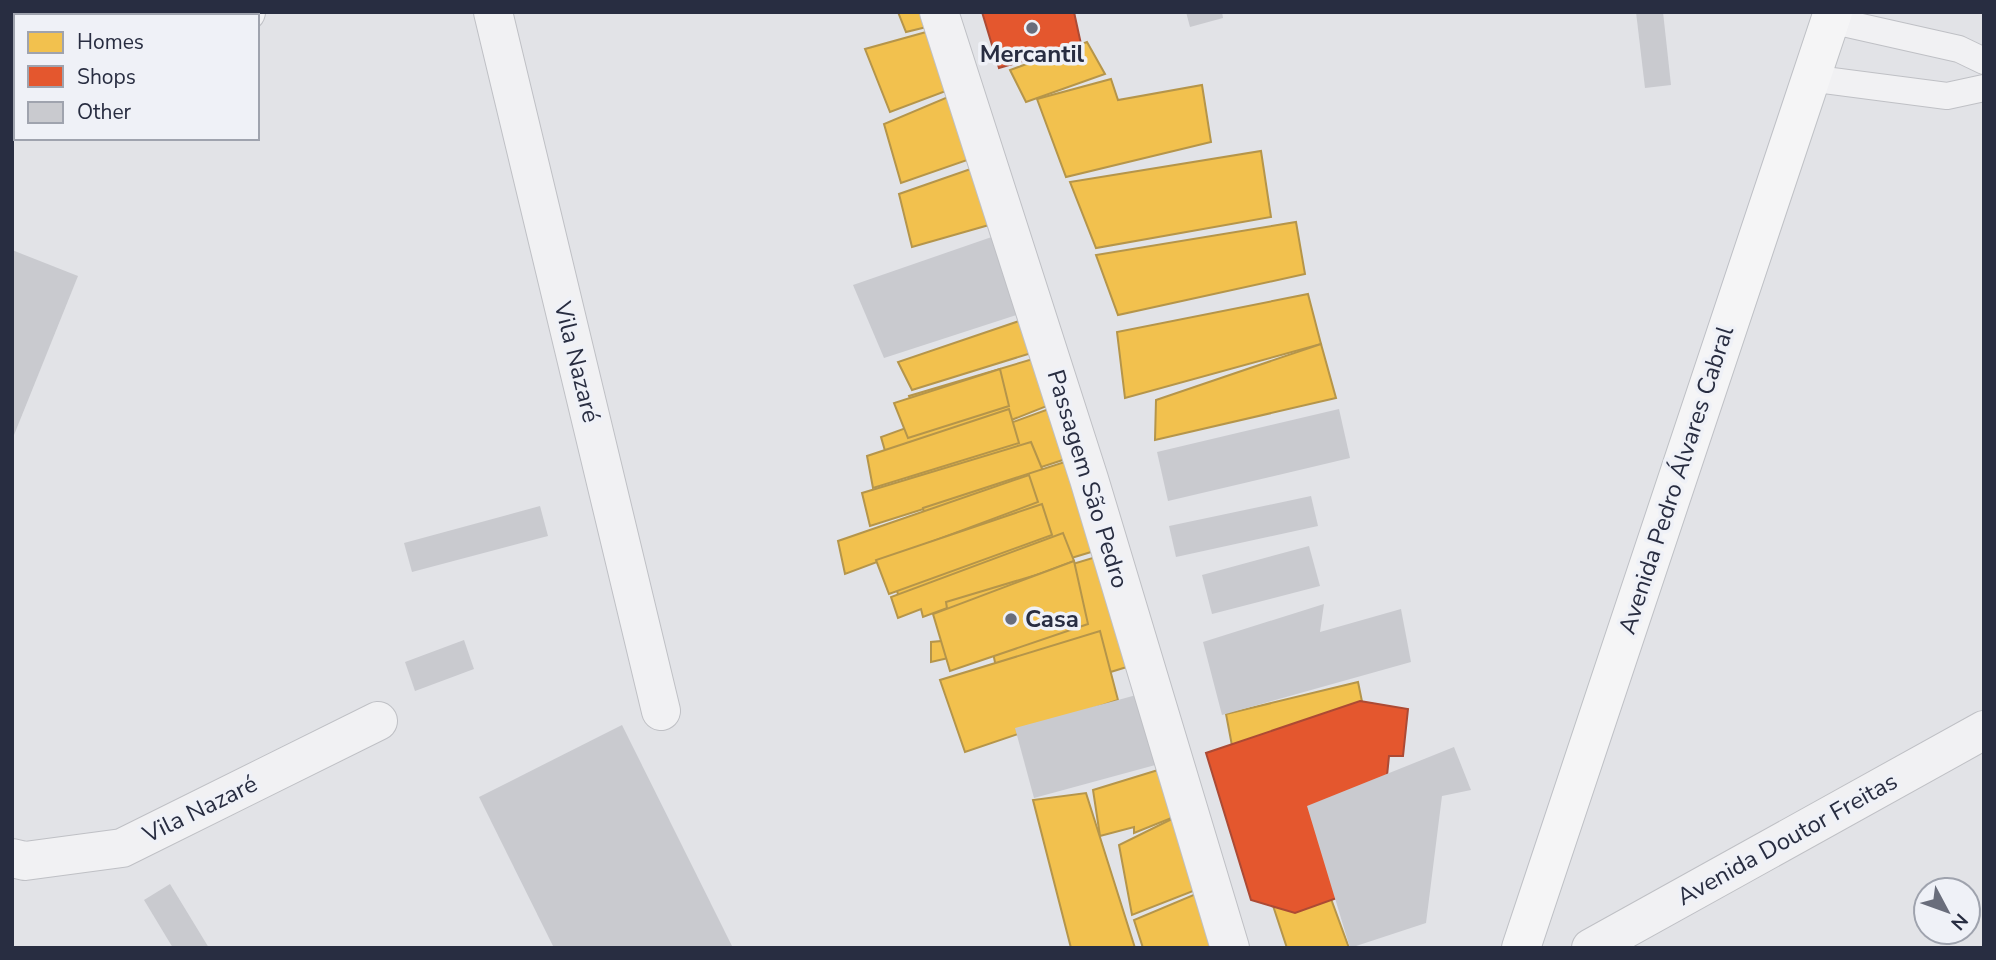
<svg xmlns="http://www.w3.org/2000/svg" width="1996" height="960" viewBox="0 0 1996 960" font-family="'Nunito Sans',sans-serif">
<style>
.homes{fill:#f2c14e;stroke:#b5954a;stroke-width:2}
.shops{fill:#e4572e;stroke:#ac4a34;stroke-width:2}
.building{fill:#c9cacf}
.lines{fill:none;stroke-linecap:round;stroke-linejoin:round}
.service-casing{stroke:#bfc0c5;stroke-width:28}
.minor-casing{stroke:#bfc0c5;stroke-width:40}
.primary-casing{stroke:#bec0c5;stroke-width:40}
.service{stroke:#f1f1f3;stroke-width:26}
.minor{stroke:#f1f1f3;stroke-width:38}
.primary{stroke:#f5f5f6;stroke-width:38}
.poi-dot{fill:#696d7b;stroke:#eff1f7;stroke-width:2.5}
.labels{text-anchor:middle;stroke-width:7;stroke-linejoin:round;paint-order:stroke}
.poi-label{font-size:24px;font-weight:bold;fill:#282d41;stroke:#eff1f7}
.street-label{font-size:24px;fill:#282d41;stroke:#eff1f7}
</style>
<rect width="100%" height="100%" fill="#e2e3e7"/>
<g class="homes">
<polygon points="898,12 935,12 939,24 906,32"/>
<polygon points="937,29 954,88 890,112 865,49"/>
<polygon points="1087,42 1105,74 1026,102 1010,70"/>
<polygon points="1111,79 1118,100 1202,85 1211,142 1066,177 1037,99"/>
<polygon points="955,94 976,157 901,183 884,124"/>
<polygon points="1261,151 1271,217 1096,248 1070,182"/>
<polygon points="982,165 996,223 912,247 899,194"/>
<polygon points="1296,222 1305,274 1118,315 1096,255"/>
<polygon points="1308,294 1321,344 1125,398 1117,332"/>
<polygon points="1028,318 1041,350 912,390 898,362"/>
<polygon points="1321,344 1336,398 1155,440 1156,400"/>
<polygon points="1043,356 1057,402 890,468 881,437 920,423 909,396"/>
<polygon points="1000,369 1009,406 908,438 894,403"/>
<polygon points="1057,406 1075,456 922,506 901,463"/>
<polygon points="1009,409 1019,443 873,488 867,456"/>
<polygon points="1031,442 1043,471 870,526 862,493"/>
<polygon points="1077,458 1101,549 903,609 894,582 936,574 923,508"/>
<polygon points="1029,475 1038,502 845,574 838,541"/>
<polygon points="1042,504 1052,535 889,594 876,560"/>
<polygon points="1063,533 1074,561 923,617 921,609 898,618 891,597"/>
<polygon points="1106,554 1130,666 1004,705 992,648 931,662 931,642 952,640 946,602"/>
<polygon points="1074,561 1088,624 950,671 933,614"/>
<polygon points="1100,631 1118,700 965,752 940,680"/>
<polygon points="1358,682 1364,711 1233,751 1226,714"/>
<polygon points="1365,715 1373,734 1302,766 1304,801 1246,818 1232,758"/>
<polygon points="1171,766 1184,813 1134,833 1134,827 1100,836 1093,790"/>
<polygon points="1086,793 1135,948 1071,948 1033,800"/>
<polygon points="1297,806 1349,948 1287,948 1246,824"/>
<polygon points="1184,813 1211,884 1132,915 1119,845"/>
<polygon points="1203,891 1224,948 1143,948 1134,920"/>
</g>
<g class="shops">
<polygon points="982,12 1074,12 1081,44 999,68"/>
<polygon points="1360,701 1408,709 1403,756 1389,756 1376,884 1295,913 1251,900 1206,753"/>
</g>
<g class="building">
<polygon points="1186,12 1222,12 1223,18 1190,27"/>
<polygon points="1636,12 1663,12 1671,85 1645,88"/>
<polygon points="1009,231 1035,309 884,358 853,285"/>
<polygon points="12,250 78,276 12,440"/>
<polygon points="1339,409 1350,458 1168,501 1157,452"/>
<polygon points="1311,496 1318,526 1176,557 1169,526"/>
<polygon points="540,506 548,536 412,572 404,543"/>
<polygon points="1309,546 1320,586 1212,614 1202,575"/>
<polygon points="1324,604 1320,632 1401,609 1411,662 1222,715 1203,642"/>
<polygon points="464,640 474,669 415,691 405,662"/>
<polygon points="1140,694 1159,764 1034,798 1015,728"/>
<polygon points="622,725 733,948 554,948 479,797"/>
<polygon points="1454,747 1471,790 1442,796 1426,923 1350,948 1307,806"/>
<polygon points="170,884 209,948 173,948 144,900"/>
</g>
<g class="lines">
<g class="service-casing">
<g id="service">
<polyline points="1830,20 1959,49 1984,61"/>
<polyline points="1809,78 1947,96 1984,88"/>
</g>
</g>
<g class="minor-casing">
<g id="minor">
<polyline points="137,12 150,16"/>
<polyline points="493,12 661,711"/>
<polyline points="939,12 1089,479 1230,948"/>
<polyline points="224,16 246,12"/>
<polyline points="12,858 25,861 122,848 378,721"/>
<polyline points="1591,948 1984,730"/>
</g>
</g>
<g class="primary-casing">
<polyline id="primary" points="1521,948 1833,12"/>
</g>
<use href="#service" class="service"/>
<use href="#minor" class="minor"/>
<use href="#primary" class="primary"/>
</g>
<g class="poi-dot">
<circle cx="1032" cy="28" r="7"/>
<circle cx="1011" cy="619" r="7"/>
</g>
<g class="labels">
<g class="poi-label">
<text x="1032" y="62">Mercantil</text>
<text x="1025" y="627" text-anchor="start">Casa</text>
</g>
<g class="street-label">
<text transform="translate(577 362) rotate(76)" y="8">Vila Nazaré</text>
<text transform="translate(1088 479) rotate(73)" y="8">Passagem São Pedro</text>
<text transform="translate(1676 480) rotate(-72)" y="8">Avenida Pedro Álvares Cabral</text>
<text transform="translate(200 809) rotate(-26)" y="8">Vila Nazaré</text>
<text transform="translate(1787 839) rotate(-29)" y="8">Avenida Doutor Freitas</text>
</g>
</g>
<rect width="1996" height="960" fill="none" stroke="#282d41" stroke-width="28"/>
<rect x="14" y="14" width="245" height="126" fill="#eff1f7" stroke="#9fa3ae" stroke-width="2"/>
<rect x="28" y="32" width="35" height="21" fill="#f2c14e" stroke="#9fa3ae" stroke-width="2"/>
<text x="77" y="49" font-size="21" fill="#282d41">Homes</text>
<rect x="28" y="66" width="35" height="21" fill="#e4572e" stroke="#9fa3ae" stroke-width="2"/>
<text x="77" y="84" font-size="21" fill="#282d41">Shops</text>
<rect x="28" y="102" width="35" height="21" fill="#c9cacf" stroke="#9fa3ae" stroke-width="2"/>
<text x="77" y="119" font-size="21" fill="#282d41">Other</text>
<g transform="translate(1947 911) rotate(131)"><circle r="33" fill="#eff1f7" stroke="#9fa3ae" stroke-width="2"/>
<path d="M0-5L12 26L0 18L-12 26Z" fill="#696d7b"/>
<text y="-10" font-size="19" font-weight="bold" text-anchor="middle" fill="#282d41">N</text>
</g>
</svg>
